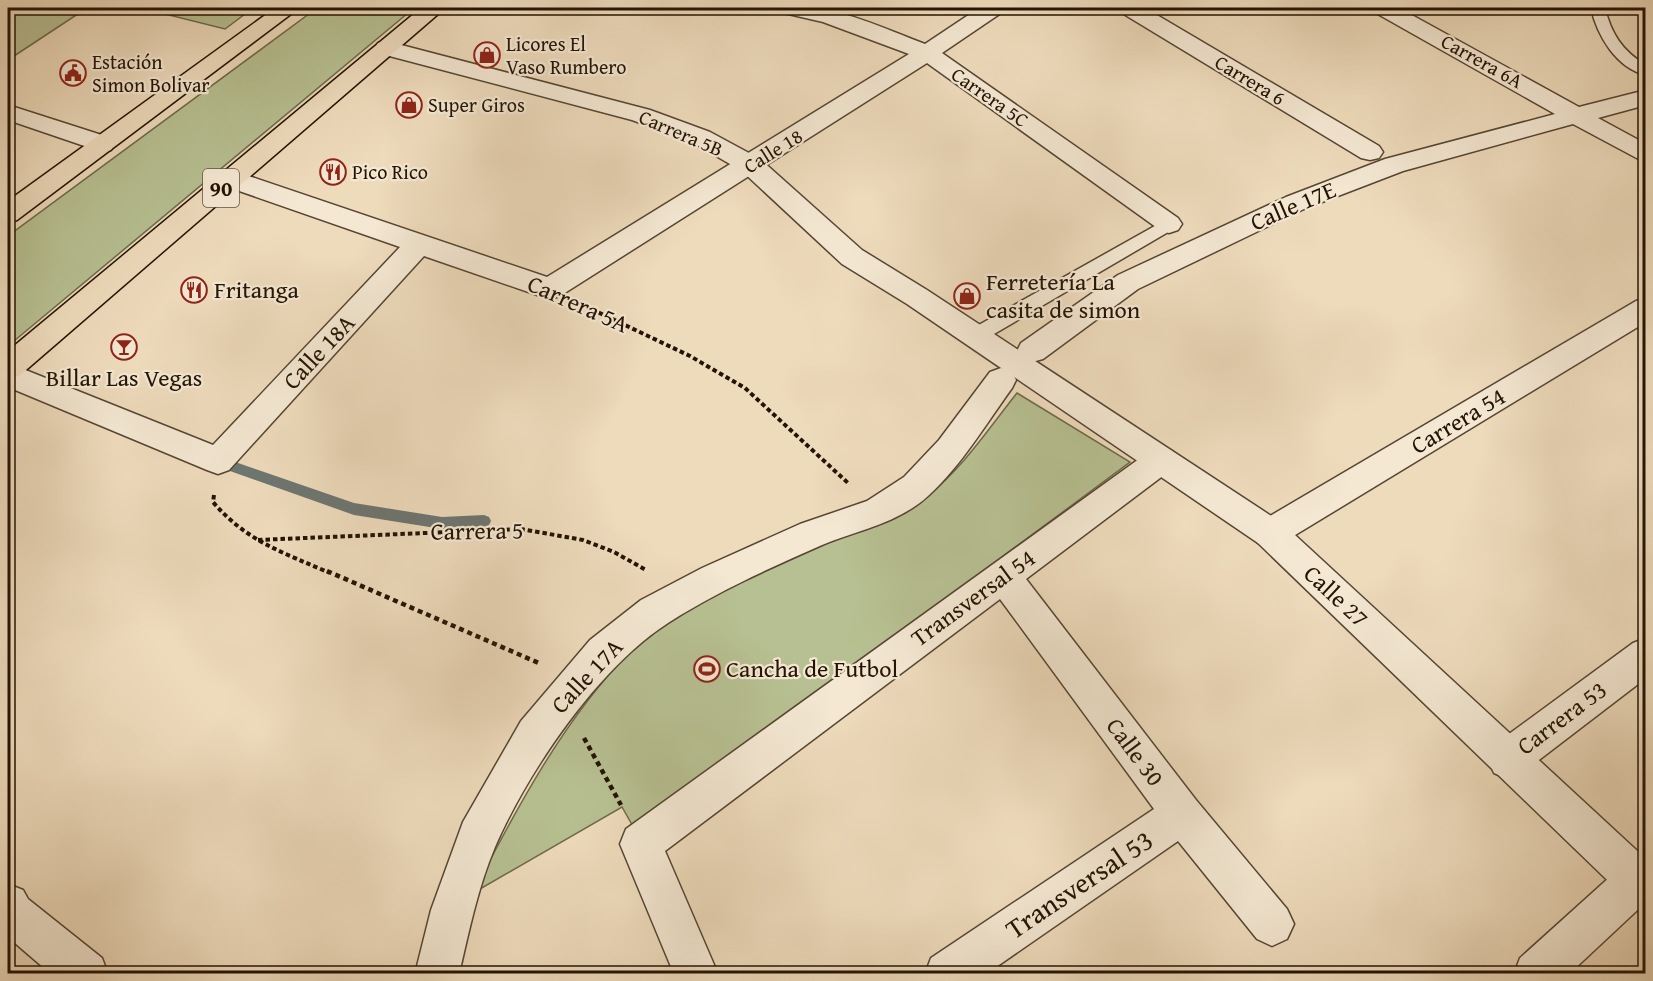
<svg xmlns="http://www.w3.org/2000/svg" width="1653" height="981" viewBox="0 0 1653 981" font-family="'Gentium Book Plus',serif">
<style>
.green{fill:#b7c092;stroke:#6d6a4b;stroke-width:1.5}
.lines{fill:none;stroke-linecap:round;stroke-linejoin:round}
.stream{fill:#6d7672;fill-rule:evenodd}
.service-casing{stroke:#564532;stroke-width:3}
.minor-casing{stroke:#564532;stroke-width:3}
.tertiary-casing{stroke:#564532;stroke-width:3}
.trunk-casing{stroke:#231304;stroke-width:3}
.path-far1{stroke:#231304;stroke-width:4;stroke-dasharray:4.5 3;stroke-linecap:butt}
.path{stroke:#231304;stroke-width:4.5;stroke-dasharray:5 4;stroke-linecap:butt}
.service{fill:#f4e8d3;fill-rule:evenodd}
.minor{fill:#f4e8d3;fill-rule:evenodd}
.tertiary{fill:#f4e8d3;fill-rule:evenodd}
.trunk{fill:#eedbbc;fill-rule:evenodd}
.labels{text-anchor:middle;stroke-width:4.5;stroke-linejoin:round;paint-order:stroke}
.far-poi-label{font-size:20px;fill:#231304;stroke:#f4e8d3;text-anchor:start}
.far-street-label{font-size:20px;fill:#231304;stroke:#f4e8d3}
.shield{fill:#f4e8d3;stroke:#625342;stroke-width:1.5}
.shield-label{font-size:22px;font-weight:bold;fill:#231304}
.street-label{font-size:24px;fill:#231304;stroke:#f4e8d3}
.poi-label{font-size:24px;fill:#231304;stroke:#f4e8d3;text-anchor:start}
.near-street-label{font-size:28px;fill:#231304;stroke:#f4e8d3}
</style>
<rect width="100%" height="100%" fill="#eedbbc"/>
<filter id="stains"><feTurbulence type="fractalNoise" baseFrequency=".00333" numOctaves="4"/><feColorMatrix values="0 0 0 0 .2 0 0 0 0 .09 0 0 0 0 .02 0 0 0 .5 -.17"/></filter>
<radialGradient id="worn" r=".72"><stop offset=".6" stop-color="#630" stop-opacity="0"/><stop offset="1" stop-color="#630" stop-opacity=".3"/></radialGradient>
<g class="green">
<polygon points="8,8 87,8 8,60"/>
<polygon points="141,8 253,8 225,29"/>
<polygon points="317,8 414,8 8,346 8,236"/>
<path d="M1017 393 1130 462 635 830 622 807 473 893C515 811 566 715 632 650 640 642 649 632 658 625 699 597 764 563 812 546 856 530 889 526 927 496 963 468 989 428 1017 393Z"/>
</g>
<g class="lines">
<polygon class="stream" points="218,456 354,503 442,517 484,515 489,517 491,521 489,525 484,527 442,529 354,515 213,465 211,461 213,457"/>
<g class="service-casing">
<g id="service">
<path d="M1591 8H1605C1611 33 1622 51 1646 65V75C1616 68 1597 35 1591 8Z"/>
<polygon points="1169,218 1178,224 1175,228 982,341 968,341 966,336 968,331"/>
</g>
</g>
<g class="minor-casing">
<g id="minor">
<path d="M781 8C831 2 879 27 925 44L979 8H1003L1001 13 942 53 1178 218 1182 224 1178 230 1169 233 1160 230 927 63 560 296 550 299 540 296 424 256 229 470 218 474 207 470 8 387V363L213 445 400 247 222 185 218 179 222 173 231 171 240 173 547 277 909 54 823 22 784 13Z"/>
<polygon points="1119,8 1145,8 1379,146 1383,152 1379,158 1370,160 1361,158 1122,13"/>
<polygon points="1374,8 1399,8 1579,107 1646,90 1646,105 1598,118 1646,144 1646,163 1573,124 1403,171 1304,209 1138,289 1043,359 1032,362 1021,359 1017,351 1021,343 1118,275 1286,197 1385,159 1555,114 1376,13"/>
<polygon points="8,105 111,138 114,144 111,150 102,152 8,120"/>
<polygon points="1646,298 1646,322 1282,543 1270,548 1258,543 1253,533 1258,523 1636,301"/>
<path d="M1001 368 1012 372 1016 380 1012 388C986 424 961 466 928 496 899 523 858 530 822 545 770 568 716 592 668 623 598 668 528 771 495 847 478 887 469 931 459 974H415L431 910 463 822 521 721 590 640 641 600 702 568 800 524 867 501 904 477 939 440 990 372Z"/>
<polygon points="1161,447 1172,451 1177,460 1172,469 1026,579 1196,800 1287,909 1294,924 1287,939 1272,946 1257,939 1178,841 986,974 925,974 931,958 1154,809 1000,599 665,851 718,974 674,974 620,844 626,829 1150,451"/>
<polygon points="1646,638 1646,678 1522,773 1508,779 1494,773 1488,759 1494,745 1633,643"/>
<polygon points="1637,860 1646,863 1646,902 1569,974 1514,974 1520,958 1622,866"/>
<polygon points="8,884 23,890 28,899 102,958 108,974 51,974 8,937"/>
</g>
</g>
<g class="tertiary-casing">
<polygon id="tertiary" points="386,41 650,110 710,132 760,159 862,250 927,290 1282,523 1646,859 1646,909 1631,903 1258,543 907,304 842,264 742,171 692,142 632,120 378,53 375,48 378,43"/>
</g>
<g class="trunk-casing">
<g id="trunk">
<polygon points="275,8 299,8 17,220 8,223 8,201"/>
<polygon points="421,8 445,8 19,376 8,379 8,351"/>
</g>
</g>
<g class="path-far1">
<polyline points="585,306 690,356 745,388 848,483"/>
<path d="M214 495 213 502C246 541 284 553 330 573"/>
<polyline points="258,540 521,529 583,540 614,552 646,570"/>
</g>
<g class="path">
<polyline points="327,571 541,664"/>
<polyline points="584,738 621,805"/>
</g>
<use href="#service" class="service"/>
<use href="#minor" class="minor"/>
<use href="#tertiary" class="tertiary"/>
<use href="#trunk" class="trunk"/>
</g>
<defs>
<g id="shop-ring" transform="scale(1.35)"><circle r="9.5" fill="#f4e8d3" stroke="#8f2418" stroke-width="1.5"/><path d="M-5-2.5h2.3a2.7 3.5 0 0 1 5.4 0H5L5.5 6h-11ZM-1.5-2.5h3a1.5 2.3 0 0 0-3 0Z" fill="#8f2418"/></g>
<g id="civic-ring" transform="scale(1.35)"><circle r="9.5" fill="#f4e8d3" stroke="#8f2418" stroke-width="1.5"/><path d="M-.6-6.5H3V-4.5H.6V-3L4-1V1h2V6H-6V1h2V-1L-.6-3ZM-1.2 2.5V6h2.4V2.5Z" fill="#8f2418"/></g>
<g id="restaurant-ring" transform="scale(1.35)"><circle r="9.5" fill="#f4e8d3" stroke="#8f2418" stroke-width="1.5"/><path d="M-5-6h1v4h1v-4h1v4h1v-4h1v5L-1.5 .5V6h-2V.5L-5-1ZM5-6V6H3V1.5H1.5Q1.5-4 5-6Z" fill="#8f2418"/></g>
<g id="bar-ring" transform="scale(1.35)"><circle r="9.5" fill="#f4e8d3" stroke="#8f2418" stroke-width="1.5"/><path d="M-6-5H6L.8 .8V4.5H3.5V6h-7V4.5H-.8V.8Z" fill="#8f2418"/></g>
<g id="stadium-ring" transform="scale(1.35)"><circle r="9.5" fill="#f4e8d3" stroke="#8f2418" stroke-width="1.5"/><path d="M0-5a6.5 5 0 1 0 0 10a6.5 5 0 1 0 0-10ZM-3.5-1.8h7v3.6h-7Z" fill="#8f2418"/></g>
</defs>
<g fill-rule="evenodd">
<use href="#shop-ring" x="487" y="55"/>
<use href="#civic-ring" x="73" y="73"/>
<use href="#shop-ring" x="409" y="105"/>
<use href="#restaurant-ring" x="333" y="172"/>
<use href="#restaurant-ring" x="194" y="290"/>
<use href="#shop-ring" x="967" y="296"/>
<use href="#bar-ring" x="124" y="347"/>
<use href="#stadium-ring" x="707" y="669"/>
</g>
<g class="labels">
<g class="far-poi-label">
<text x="506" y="51">Licores El<tspan x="506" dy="23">Vaso Rumbero</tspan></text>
<text x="92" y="69">Estación<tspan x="92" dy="23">Simon Bolivar</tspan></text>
<text x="428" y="112">Super Giros</text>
<text x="352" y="179">Pico Rico</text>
</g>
<g class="far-street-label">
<text transform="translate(1482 61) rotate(29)" y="7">Carrera 6A</text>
<text transform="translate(1250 80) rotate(31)" y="7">Carrera 6</text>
<text transform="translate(990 97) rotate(35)" y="7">Carrera 5C</text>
<text transform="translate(681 133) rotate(23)" y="7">Carrera 5B</text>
<text transform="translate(773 151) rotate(-32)" y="7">Calle 18</text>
</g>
<rect class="shield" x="203" y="169" width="36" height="38" rx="4.5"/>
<g class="shield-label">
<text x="221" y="196">90</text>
</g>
<g class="street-label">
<text transform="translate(1293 206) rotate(-23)" y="8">Calle 17E</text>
<text transform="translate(578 304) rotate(24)" y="8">Carrera 5A</text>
<text transform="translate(319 352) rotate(-47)" y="8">Calle 18A</text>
<text transform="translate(1458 421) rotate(-31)" y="8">Carrera 54</text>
<text transform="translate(477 531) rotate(-1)" y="8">Carrera 5</text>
<text transform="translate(1336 596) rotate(43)" y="8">Calle 27</text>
<text transform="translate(973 598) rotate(-36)" y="8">Transversal 54</text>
<text transform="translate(587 676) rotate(-47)" y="8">Calle 17A</text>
<text transform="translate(1562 718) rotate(-37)" y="8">Carrera 53</text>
<text transform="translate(1135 752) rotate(53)" y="8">Calle 30</text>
</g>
<g class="poi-label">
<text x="986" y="290">Ferretería La<tspan x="986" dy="28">casita de simon</tspan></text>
<text x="214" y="298">Fritanga</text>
<text x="124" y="386" text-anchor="middle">Billar Las Vegas</text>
<text x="726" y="677">Cancha de Futbol</text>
</g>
<g class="near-street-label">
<text transform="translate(1079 884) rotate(-34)" y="10">Transversal 53</text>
</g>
</g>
<rect width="1653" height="981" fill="none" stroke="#eedbbc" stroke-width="30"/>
<rect x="9" y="9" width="1635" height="963" fill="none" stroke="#231304" stroke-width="3"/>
<rect x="15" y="15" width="1623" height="951" fill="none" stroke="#231304" stroke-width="1.5"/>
<rect width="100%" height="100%" filter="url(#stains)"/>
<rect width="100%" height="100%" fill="url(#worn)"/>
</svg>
